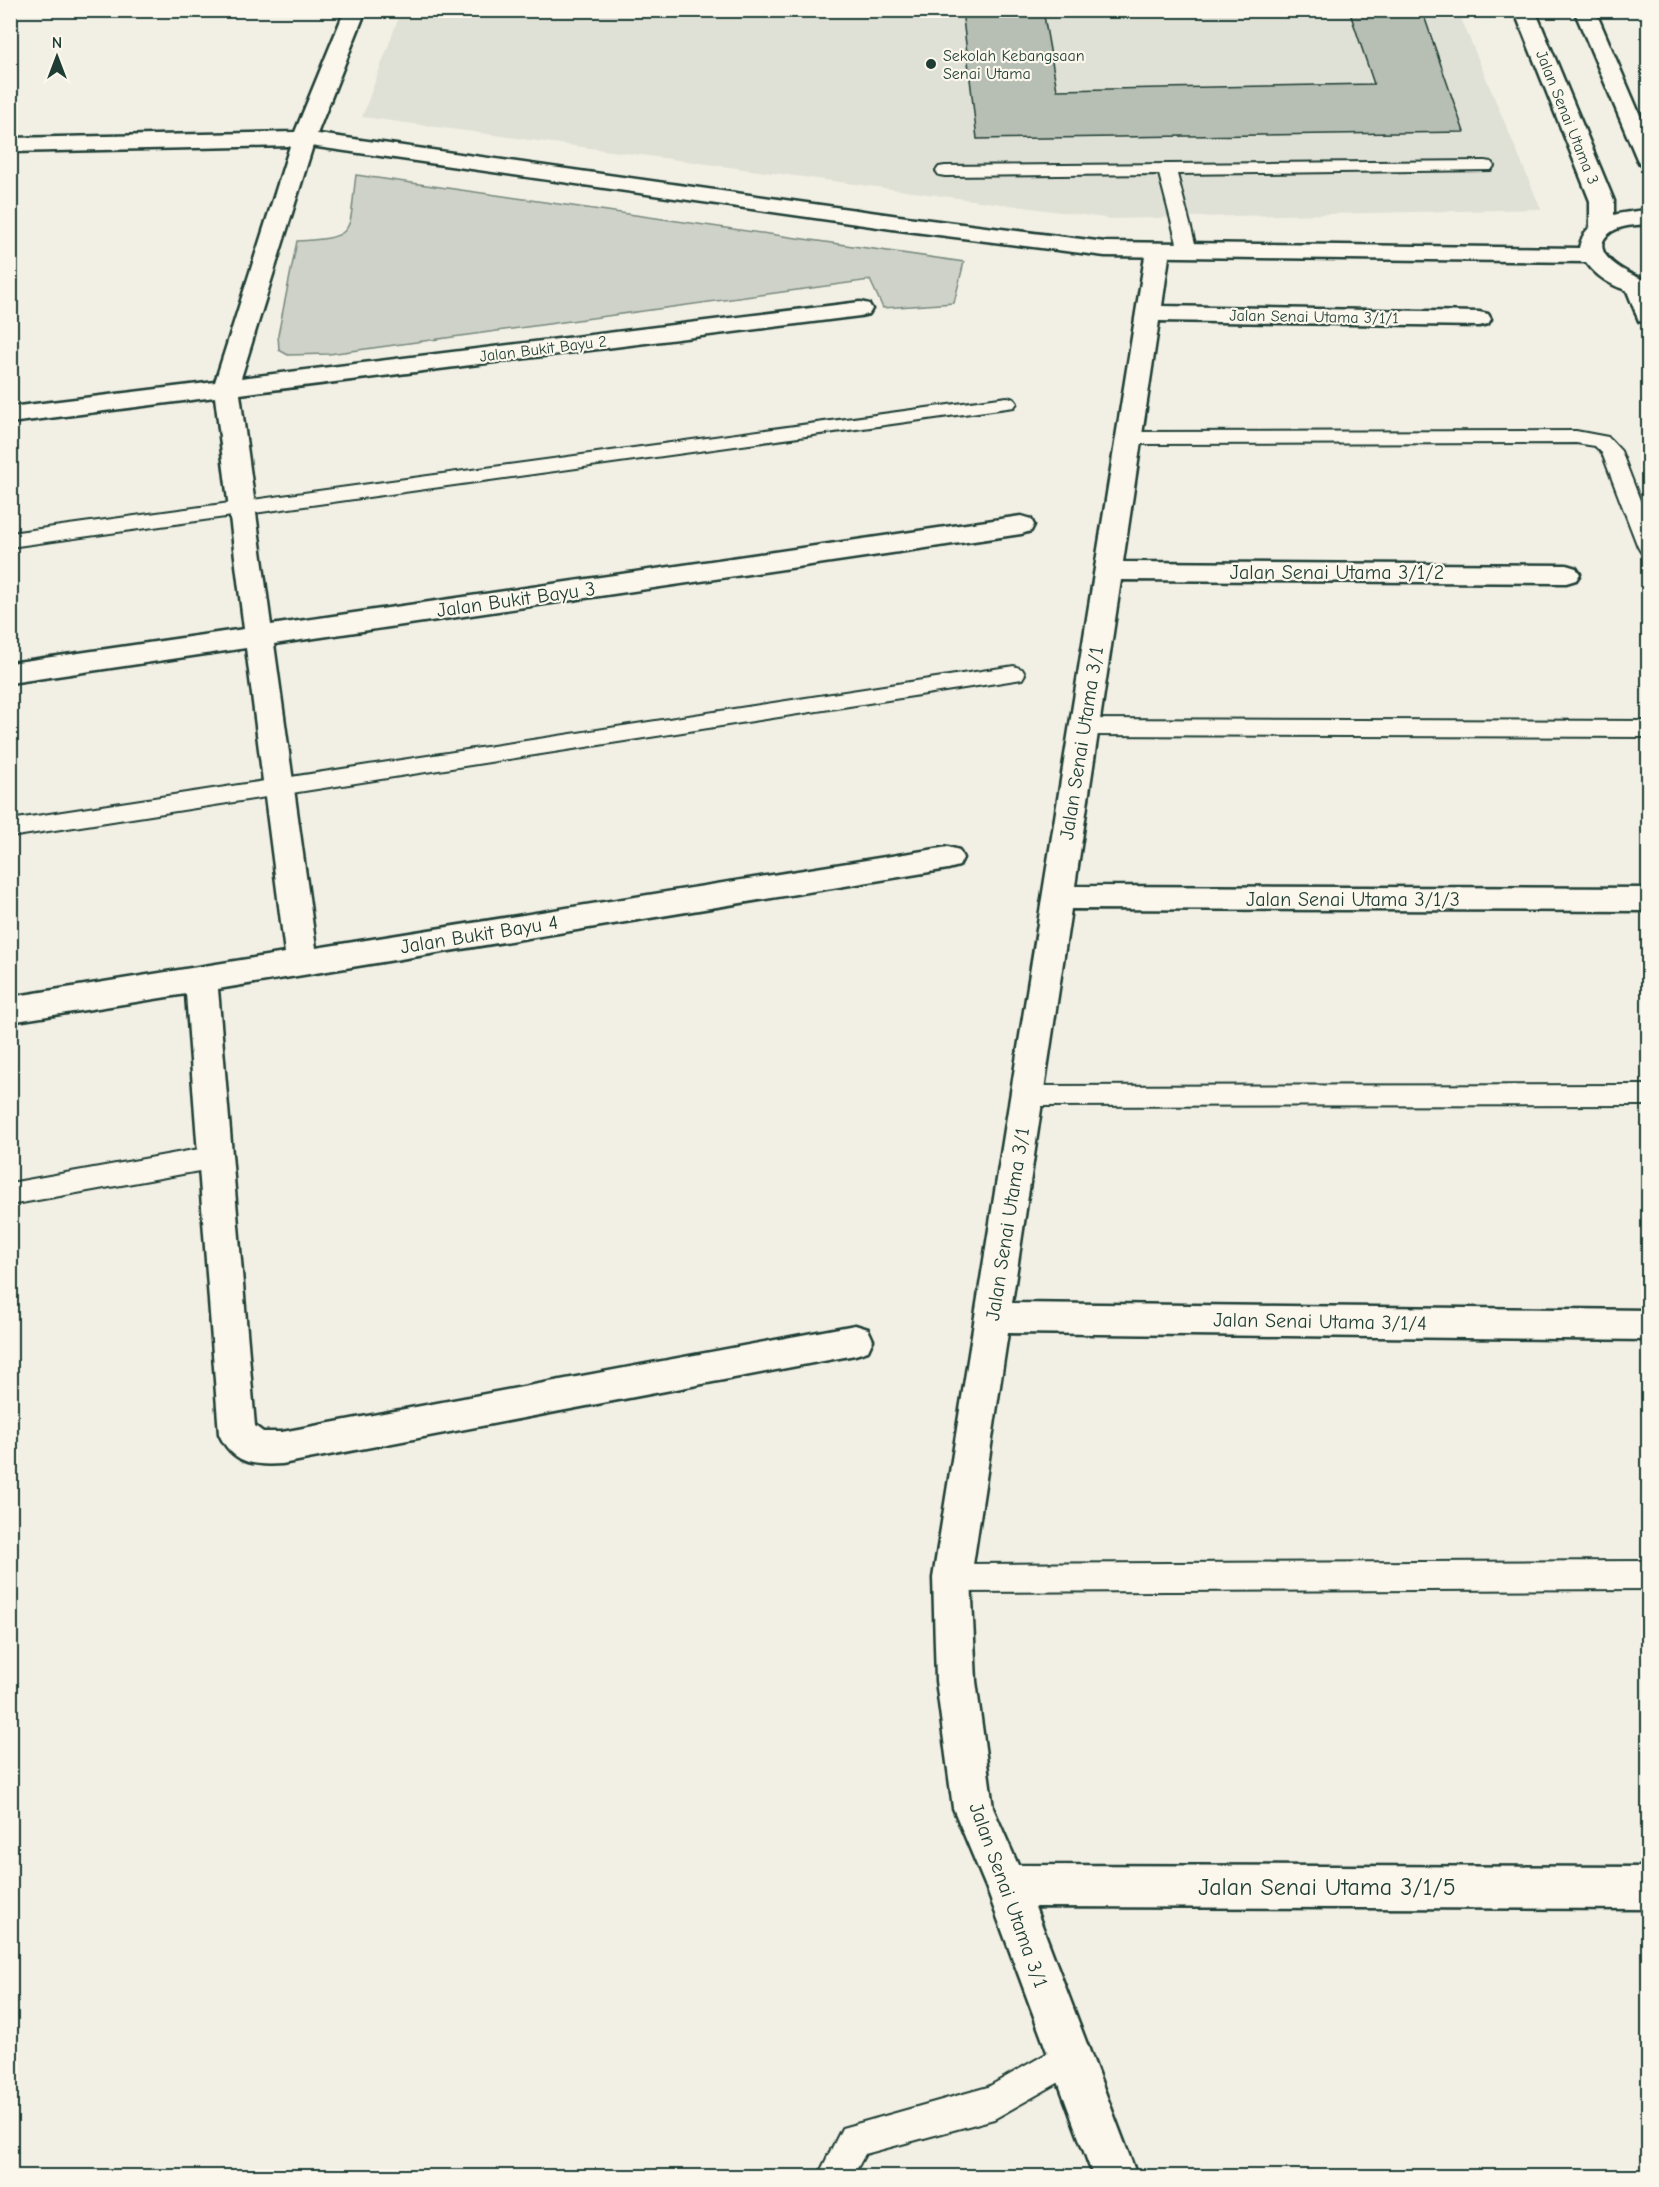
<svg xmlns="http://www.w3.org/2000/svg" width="1659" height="2187" viewBox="0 0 1659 2187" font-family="'Comic Neue',sans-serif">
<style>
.built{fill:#e0e1d6}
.green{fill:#cfd2c8;stroke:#77887e;stroke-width:1.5}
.building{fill:#b7beb3;stroke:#1f3d34;stroke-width:1.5}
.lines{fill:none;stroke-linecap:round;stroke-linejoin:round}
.service-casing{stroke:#1f3d34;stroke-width:4}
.minor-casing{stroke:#1f3d34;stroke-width:5}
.tertiary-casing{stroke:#1f3d34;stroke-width:5}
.service{fill:#fbf7ec;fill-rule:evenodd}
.minor{fill:#fbf7ec;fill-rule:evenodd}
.tertiary{fill:#fbf7ec;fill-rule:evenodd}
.poi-dot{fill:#1f3d34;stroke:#fbf7ec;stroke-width:2}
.labels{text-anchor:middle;stroke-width:4.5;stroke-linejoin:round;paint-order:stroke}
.far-poi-label{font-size:16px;fill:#1f3d34;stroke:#fbf7ec;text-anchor:start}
.far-street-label{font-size:16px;fill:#1f3d34;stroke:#fbf7ec}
.street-label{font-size:20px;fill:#1f3d34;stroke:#fbf7ec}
.near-street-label{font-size:24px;fill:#1f3d34;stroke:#fbf7ec}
</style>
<rect width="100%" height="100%" fill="#f2f0e5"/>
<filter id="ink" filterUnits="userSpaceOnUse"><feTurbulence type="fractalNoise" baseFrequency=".0167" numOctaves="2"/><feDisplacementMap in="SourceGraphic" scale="12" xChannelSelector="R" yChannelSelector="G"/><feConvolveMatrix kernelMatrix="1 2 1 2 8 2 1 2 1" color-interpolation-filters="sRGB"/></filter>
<g filter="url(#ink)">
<polygon class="built" points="401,11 1458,11 1541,209 1111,219 362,117"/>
<path class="green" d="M356 175 964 262 954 303 883 308 870 280 329 354 288 355 279 350 278 335 297 241C359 238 348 232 356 175Z"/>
<polygon class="building" points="962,10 1043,10 1057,90 1374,84 1349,10 1422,10 1464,132 977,139"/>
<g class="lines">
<g class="service-casing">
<g id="service">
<polygon points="1485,161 1491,162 1494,166 1491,170 1177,174 1197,251 1195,255 1181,255 1179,251 1159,174 945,176 939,175 936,171 939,167 945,166"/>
<polygon points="1007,397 1014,399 1017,403 1014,407 10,547 10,533"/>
<polygon points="1576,431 1608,437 1621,451 1648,521 1648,554 1641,552 1638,547 1602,453 1595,446 1576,443 1129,444 1122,442 1119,438 1122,434 1129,432"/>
<polygon points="1014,666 1022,669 1025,674 1022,679 10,837 10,820"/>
<polygon points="1084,719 1648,721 1648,737 1084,735 1076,733 1073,727 1076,721"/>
<polygon points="1648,1085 1648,1105 1027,1106 1018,1103 1014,1096 1018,1089 1027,1086"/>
<polygon points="216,1146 225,1149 229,1157 225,1165 216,1168 10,1205 10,1183"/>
<polygon points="1648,1561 1648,1589 952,1592 942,1588 937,1578 942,1568 952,1564"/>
<polygon points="1069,2041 1081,2046 1086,2058 1081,2070 994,2119 865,2154 853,2176 818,2176 842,2128 988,2087"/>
</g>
</g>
<g class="minor-casing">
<g id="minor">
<path d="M345 10H366L315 139 241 378 860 302 869 304 872 309 869 314 860 316 240 394 271 625 1021 516 1031 519 1034 525 1031 531 1021 534 274 644 316 948 948 847 959 850 963 858 959 866 948 869 218 989 255 1426 263 1432H282L855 1325 868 1329 873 1340 868 1351 855 1355 282 1464C253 1466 232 1463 219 1434L186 994 10 1022V997L285 953 246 648 10 683V663L244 629 215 397 10 423V407L215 382 290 146 10 152V138L295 132Z"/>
<polygon points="1514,10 1535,10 1614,201 1614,226 1610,231 1602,233 1594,231 1590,226 1590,201"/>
<polygon points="1574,10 1595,10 1648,134 1648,166 1640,164 1637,159"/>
<polygon points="1158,243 1166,245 1170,250 1162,306 1479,312 1488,314 1491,319 1488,324 1479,326 1159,321 1123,562 1566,565 1576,568 1580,574 1576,580 1566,583 1121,580 1075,886 1648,888 1648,911 1071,909 1012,1303 1648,1310 1648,1340 1008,1333 971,1578 976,1681 993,1808 1018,1865 1648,1867 1648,1909 1035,1907 1137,2176 1093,2176 986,1887 953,1808 936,1681 933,1578 1146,250 1150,245"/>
<polygon points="1637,279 1646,281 1648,285 1648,323 1639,321 1625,286 1628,281"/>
</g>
</g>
<g class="tertiary-casing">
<path id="tertiary" d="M304 132 899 216 1105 242 1579 248C1586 214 1620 213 1648 210V224C1636 225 1621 225 1611 232 1582 253 1633 277 1648 281V296C1624 291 1601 283 1586 262L1105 256 899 230 296 144 293 139 296 134Z"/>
</g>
<use href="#service" class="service"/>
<use href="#minor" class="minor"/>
<use href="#tertiary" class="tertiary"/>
</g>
</g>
<circle class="poi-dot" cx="931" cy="64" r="6"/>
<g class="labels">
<g class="far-poi-label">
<text x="943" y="61">Sekolah Kebangsaan<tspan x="943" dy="18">Senai Utama</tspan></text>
</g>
<g class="far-street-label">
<text transform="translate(1568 117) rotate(68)" y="6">Jalan Senai Utama 3</text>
<text transform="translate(1314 316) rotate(1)" y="6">Jalan Senai Utama 3/1/1</text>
<text transform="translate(543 348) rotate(-7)" y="6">Jalan Bukit Bayu 2</text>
</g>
<g class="street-label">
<text x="1337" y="579">Jalan Senai Utama 3/1/2</text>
<text transform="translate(516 599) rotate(-8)" y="7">Jalan Bukit Bayu 3</text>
<text transform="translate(1081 743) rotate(-81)" y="7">Jalan Senai Utama 3/1</text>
<text x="1353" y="906">Jalan Senai Utama 3/1/3</text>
<text transform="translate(479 934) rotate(-9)" y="7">Jalan Bukit Bayu 4</text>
<text transform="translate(1007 1224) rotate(-81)" y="7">Jalan Senai Utama 3/1</text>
<text transform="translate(1320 1321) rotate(1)" y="7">Jalan Senai Utama 3/1/4</text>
<text transform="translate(1009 1895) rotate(70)" y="7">Jalan Senai Utama 3/1</text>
</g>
<g class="near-street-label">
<text x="1327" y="1895">Jalan Senai Utama 3/1/5</text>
</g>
</g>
<rect width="1659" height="2187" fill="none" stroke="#fbf7ec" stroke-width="36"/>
<rect x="18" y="18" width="1623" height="2151" fill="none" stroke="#1f3d34" stroke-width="2" filter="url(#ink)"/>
<g transform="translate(57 57)" stroke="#fbf7ec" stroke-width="4.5" paint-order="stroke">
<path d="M0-4.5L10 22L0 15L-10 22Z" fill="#1f3d34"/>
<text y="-9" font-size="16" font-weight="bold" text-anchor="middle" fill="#1f3d34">N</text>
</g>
</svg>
